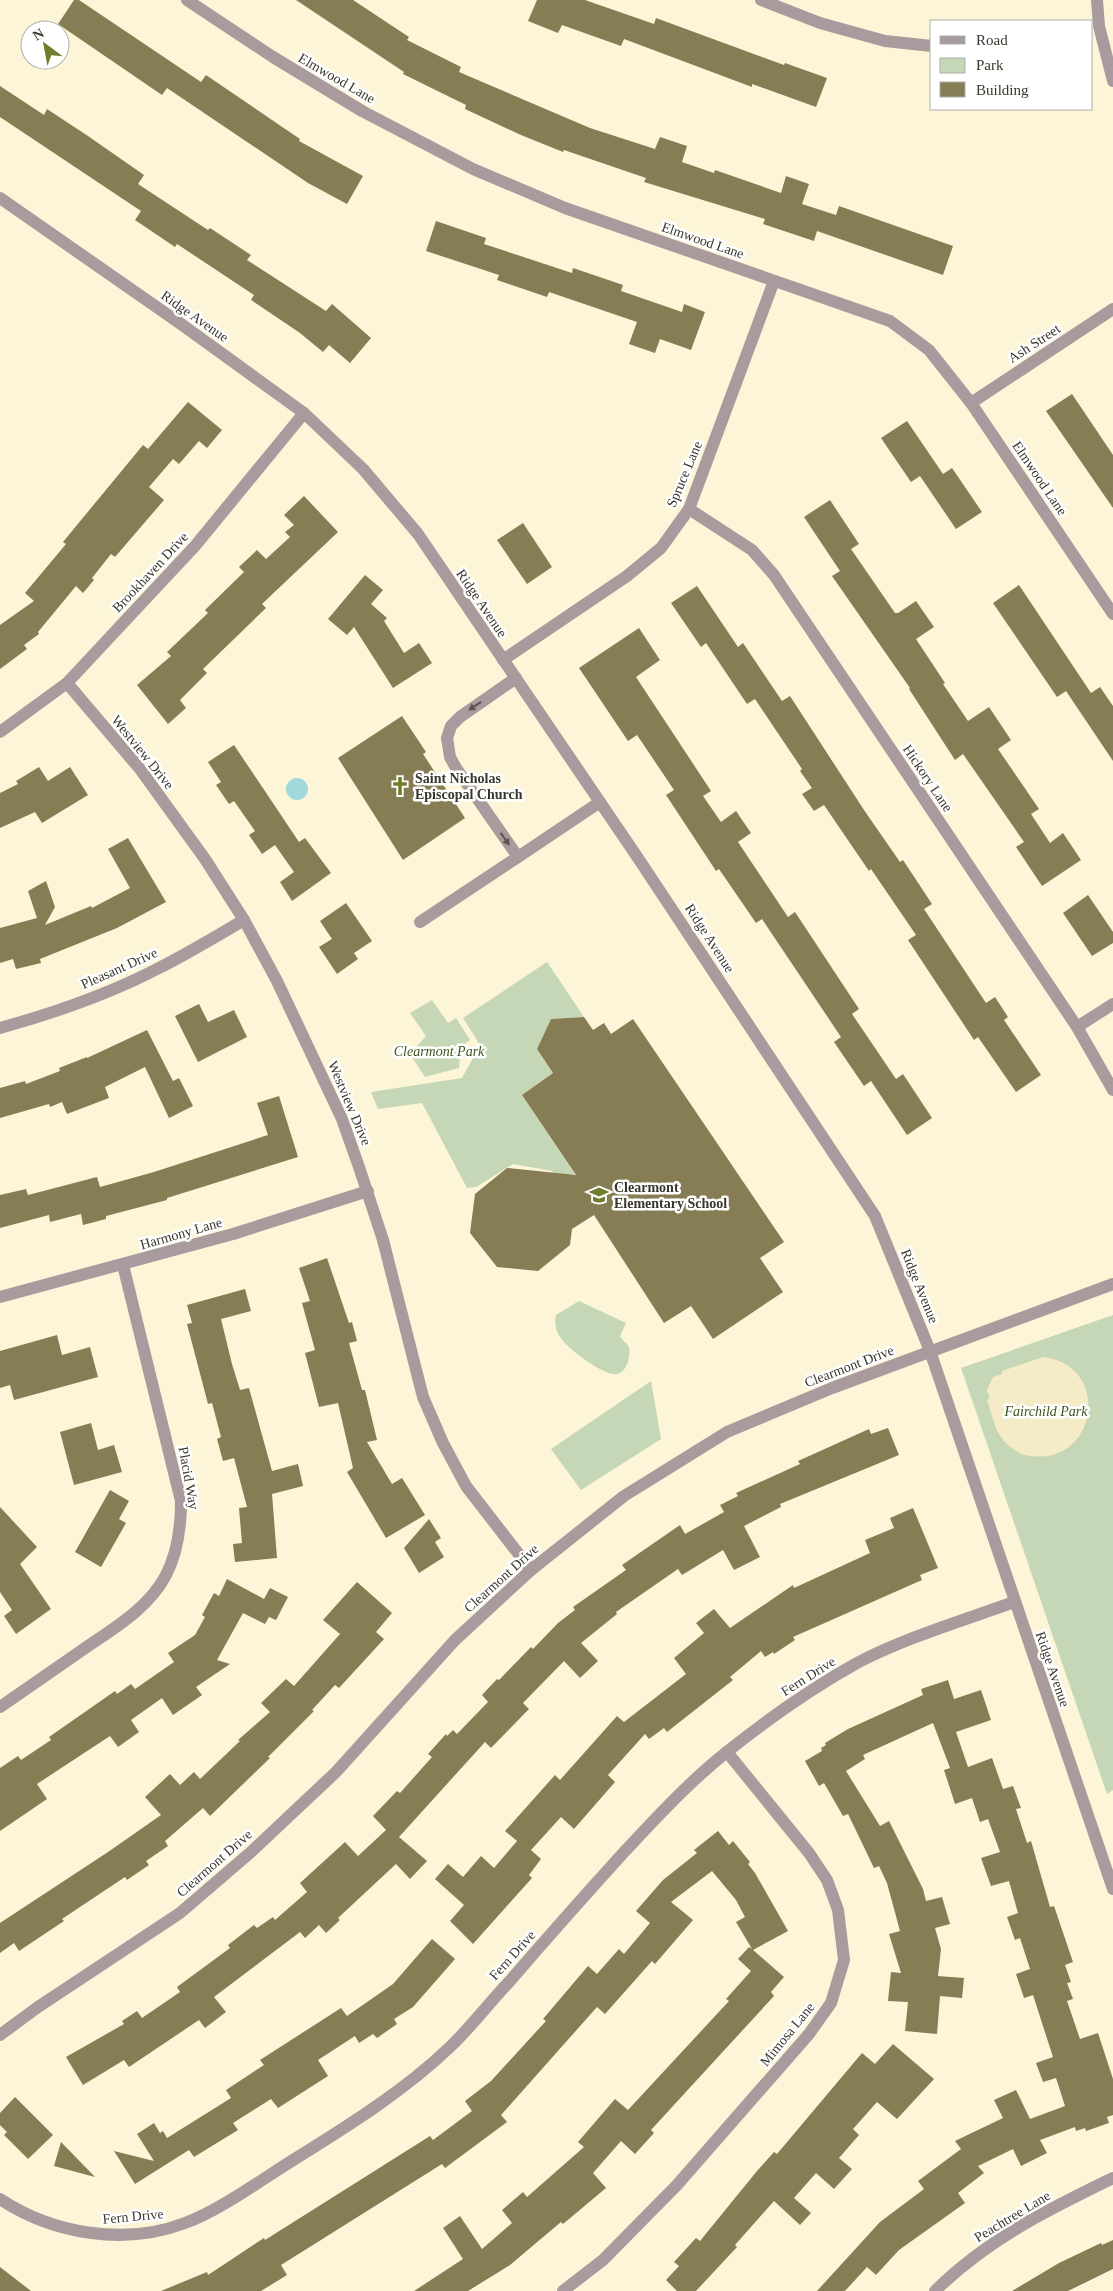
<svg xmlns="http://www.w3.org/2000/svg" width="1113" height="2291" viewBox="0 0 1113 2291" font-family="Georgia,serif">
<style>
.green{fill:#c5d7b6}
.sand{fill:#f5ebc6}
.water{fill:#9fd9d9}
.building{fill:#867d54}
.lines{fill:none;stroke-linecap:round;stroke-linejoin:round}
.minor{stroke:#a99b9d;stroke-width:12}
.oneway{fill:#5b544d}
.labels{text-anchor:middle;stroke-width:5;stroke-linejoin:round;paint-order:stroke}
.street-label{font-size:14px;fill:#39362b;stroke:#fff}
.poi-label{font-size:14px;font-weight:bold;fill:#39362b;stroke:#fff;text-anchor:start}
.park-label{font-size:14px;font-style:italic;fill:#3b551c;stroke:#fff}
</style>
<rect width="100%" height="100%" fill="#fcf5d8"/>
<g class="green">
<polygon points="547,962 584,1017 551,1019 537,1049 553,1073 522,1095 575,1174 561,1183 552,1171 513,1164 476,1187 467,1188 422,1103 378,1109 371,1092 462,1078 480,1045 463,1018"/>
<polygon points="432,1000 448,1023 456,1018 470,1040 461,1046 464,1051 460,1054 459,1068 425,1077 410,1054 426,1036 410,1013"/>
<path d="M579 1301 626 1323 620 1336C622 1341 628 1343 629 1348 631 1357 626 1376 613 1374 599 1372 568 1349 560 1337 556 1332 554 1321 556 1315Z"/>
<polygon points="1113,1315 1113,1790 1107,1794 961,1368"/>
<polygon points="651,1381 661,1439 581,1490 551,1449"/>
</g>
<path class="sand" d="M1043 1357C1112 1365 1098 1465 1031 1456 1018 1455 1004 1444 998 1432 993 1423 991 1410 987 1400L990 1398 987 1390 993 1377 1002 1374V1371Z"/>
<circle class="water" cx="297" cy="789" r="11"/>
<g class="building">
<polygon points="74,0 79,0 201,82 206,75 300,139 299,141 363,176 347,204 308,183 167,88 162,95 58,24"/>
<polygon points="296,0 353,0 409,37 407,40 461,67 459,72 590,128 655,149 660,137 687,146 682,162 714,173 715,170 781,193 786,176 809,184 802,204 836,215 839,206 953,246 943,275 817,231 814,241 763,224 765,219 644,182 646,178 564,150 563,152 521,135 465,109 466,105 403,74 404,72"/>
<polygon points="537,0 585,0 654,24 656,18 784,65 785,63 827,78 816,107 752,84 752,87 624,39 621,46 562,25 558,33 528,21"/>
<polygon points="0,86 44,115 47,109 88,136 144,175 138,184 208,230 210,228 251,255 247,260 326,311 332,304 371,338 350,363 329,345 323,352 300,333 251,300 254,295 177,244 175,247 135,220 141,211 0,117"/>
<polygon points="436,221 486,238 484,244 572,273 573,268 623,285 621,291 682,312 684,304 705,312 691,350 660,339 655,353 629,344 637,322 549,292 547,297 497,280 499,275 426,251"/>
<polygon points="1072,394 1113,455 1113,508 1046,411"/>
<polygon points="188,402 222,430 207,448 199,441 179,464 173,459 149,487 164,500 115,557 111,554 92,578 94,580 83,593 76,586 38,632 39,634 24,645 27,649 0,669 0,625 34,601 25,593 66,544 63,542 143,445 148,449"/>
<polygon points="907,421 943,474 952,468 982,512 956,529 920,476 911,482 881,438"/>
<polygon points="304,496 338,532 262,604 266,608 203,669 207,673 180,700 186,708 168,724 137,685 171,656 167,652 208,613 205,610 244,572 239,567 257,550 266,559 290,537 285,532 294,525 284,515"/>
<polygon points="830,500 859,544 851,549 895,613 898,613 916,601 934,627 916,639 945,683 943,684 968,721 989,707 1011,740 998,749 1039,809 1031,814 1050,843 1063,833 1081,860 1042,886 1016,847 1024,842 963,754 955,760 909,689 910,688 832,576 840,571 804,517"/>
<polygon points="523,523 552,567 527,584 497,540"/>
<polygon points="365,575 383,590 371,604 387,618 384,621 404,653 419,643 432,663 393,688 354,627 347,635 328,619"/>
<polygon points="1019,585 1091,693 1100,687 1113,706 1113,761 1066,691 1057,697 993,603"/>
<polygon points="697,586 738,647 743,643 782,701 790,696 864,810 900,862 903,860 932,904 924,909 986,1003 995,997 1008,1017 1004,1020 1041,1075 1016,1092 978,1037 974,1040 908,940 916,935 871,869 869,871 824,805 814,811 802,794 812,788 800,771 802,769 755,699 747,704 706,643 701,647 671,603"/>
<polygon points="639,628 660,660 636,677 711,791 703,796 721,822 736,811 751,833 738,842 788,917 795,912 824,956 859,1009 852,1014 896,1079 903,1074 932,1118 907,1135 871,1081 864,1086 834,1042 841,1037 762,919 756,923 719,869 716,871 666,795 674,790 637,735 628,741 579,668"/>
<polygon points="402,716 426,752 423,754 465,818 403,860 338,758"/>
<polygon points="234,745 299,842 305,838 331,873 292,901 280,882 294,872 275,845 262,854 249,835 255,831 234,801 229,804 216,785 221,782 208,762"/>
<polygon points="39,767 48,781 70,767 88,795 42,823 35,812 0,828 0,793 18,784 16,781"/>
<polygon points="128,838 166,902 117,928 40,959 41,963 16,969 13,959 0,963 0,928 37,918 28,891 46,881 55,907 45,925 91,906 92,908 130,888 108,849"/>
<polygon points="1088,895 1113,932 1113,943 1092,956 1063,913"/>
<polygon points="346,903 372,941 354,953 358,959 337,974 319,947 332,939 320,921"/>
<polygon points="199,1004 208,1022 234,1010 247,1037 198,1062 175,1016"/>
<polygon points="584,1017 593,1030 604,1023 611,1034 633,1019 784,1242 760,1258 783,1292 713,1339 691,1306 664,1323 594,1215 572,1229 570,1245 538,1271 497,1267 470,1233 475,1194 507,1168 576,1175 522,1095 553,1073 537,1049 551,1019"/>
<polygon points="147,1030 173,1081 179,1078 193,1106 169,1118 145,1067 105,1087 109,1098 67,1114 62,1102 50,1107 49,1104 0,1118 0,1088 25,1081 26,1084 60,1071 59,1068 87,1057 87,1058"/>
<polygon points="279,1096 298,1157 167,1198 167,1200 106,1216 106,1219 83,1225 81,1214 50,1222 49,1215 0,1228 0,1195 26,1189 28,1195 97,1177 100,1187 154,1172 268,1135 257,1103"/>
<polygon points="327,1258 349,1323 352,1322 357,1341 349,1343 362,1390 365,1390 377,1440 367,1442 392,1484 402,1478 425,1515 386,1538 347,1472 353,1468 338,1403 319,1407 305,1353 315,1350 302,1303 310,1301 299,1268"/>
<polygon points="245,1289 251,1311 221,1319 232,1364 240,1390 249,1388 272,1471 298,1464 303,1486 272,1494 277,1558 235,1562 233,1544 242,1543 239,1508 247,1507 234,1458 223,1461 217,1439 221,1437 212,1403 208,1404 187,1324 192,1323 187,1305"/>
<polygon points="57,1335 62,1355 90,1347 98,1377 14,1400 10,1385 0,1388 0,1351"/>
<polygon points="91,1423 98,1450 114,1445 122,1472 74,1485 60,1432"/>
<polygon points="888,1428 899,1455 780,1504 781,1507 744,1526 760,1557 734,1570 723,1550 682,1575 678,1569 616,1612 617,1614 581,1643 598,1661 580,1678 564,1661 523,1703 529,1709 491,1748 485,1742 399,1837 427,1861 410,1879 396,1864 338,1918 340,1920 326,1933 319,1925 305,1938 300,1932 214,1997 226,2012 205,2028 199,2020 129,2067 124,2060 83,2085 66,2057 124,2024 122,2021 137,2011 142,2018 180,1992 177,1987 230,1948 228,1945 254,1925 257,1928 273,1917 275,1920 307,1892 300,1883 345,1842 358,1856 386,1830 373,1816 397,1791 400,1793 432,1757 428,1754 446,1734 447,1736 453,1730 457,1734 488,1702 482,1695 497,1679 499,1680 531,1647 533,1649 558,1623 575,1610 573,1607 626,1570 622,1565 680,1525 685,1534 724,1512 720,1505 738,1496 736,1493 800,1464 798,1461 869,1429 871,1434"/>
<polygon points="110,1490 129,1501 119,1519 126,1523 101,1567 75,1552"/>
<polygon points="0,1507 37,1547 20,1564 51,1609 16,1634 4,1616 12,1610 0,1592"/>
<polygon points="913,1508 938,1568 920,1575 922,1580 793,1637 795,1640 774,1654 773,1652 765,1657 761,1651 730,1677 733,1680 667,1732 664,1728 649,1739 645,1734 608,1775 615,1782 574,1829 561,1817 531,1850 541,1859 529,1875 532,1878 473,1944 450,1921 464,1905 435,1879 448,1864 463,1877 481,1856 494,1868 517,1841 505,1831 555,1775 560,1780 617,1716 624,1722 686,1674 674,1658 704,1633 696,1623 714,1609 730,1628 793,1585 794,1588 870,1553 865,1540 894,1528 890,1518"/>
<polygon points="429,1519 441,1538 435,1542 444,1557 419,1573 404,1548"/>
<polygon points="227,1579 264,1599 270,1588 288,1597 276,1620 269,1617 265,1624 243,1613 217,1660 230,1664 196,1687 202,1695 173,1715 162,1698 131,1720 139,1732 118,1747 110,1736 37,1784 47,1799 0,1831 0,1768 18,1756 21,1760 51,1740 49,1737 115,1691 117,1694 131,1684 135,1689 174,1662 168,1653 195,1635 205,1617 202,1615 214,1593 219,1596"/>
<polygon points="357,1582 392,1613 376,1632 384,1639 339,1688 335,1685 312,1710 314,1711 268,1757 270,1758 210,1816 203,1808 165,1841 168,1846 146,1861 149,1865 127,1880 125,1877 62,1919 64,1921 19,1951 14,1943 0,1953 0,1923 108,1852 161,1815 145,1797 170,1774 180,1785 194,1772 200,1779 240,1741 238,1740 270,1712 261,1703 286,1679 294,1686 340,1634 323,1620"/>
<polygon points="948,1680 954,1699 981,1690 991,1720 956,1732 968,1767 992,1758 1003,1789 1013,1786 1021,1808 1016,1809 1027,1843 1031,1841 1050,1907 1054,1906 1073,1962 1065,1965 1071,1982 1067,1983 1073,1999 1067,2001 1080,2039 1098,2033 1113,2079 1113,2115 1107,2117 1109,2123 1086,2131 1085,2128 1076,2131 1075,2127 1040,2140 1047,2153 1021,2166 1013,2149 978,2166 984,2173 958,2193 965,2203 899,2250 876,2275 867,2267 845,2291 817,2291 880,2222 924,2189 918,2181 961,2149 955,2141 1003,2118 994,2100 1016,2090 1030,2119 1065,2106 1056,2078 1043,2082 1036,2063 1053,2057 1033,1995 1024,1998 1016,1974 1030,1969 1020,1938 1015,1940 1007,1917 1018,1913 1009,1881 991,1886 981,1858 1000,1852 988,1819 980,1822 972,1798 955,1804 944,1770 950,1768 933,1723 863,1755 865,1759 846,1771 880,1826 889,1821 923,1889 926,1901 942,1897 950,1924 935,1928 941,1949 938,1976 964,1978 962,1998 940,1996 937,2034 905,2031 908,2002 888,2001 891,1972 901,1973 889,1934 900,1931 887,1883 879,1866 874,1868 848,1814 843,1816 824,1783 819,1786 805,1761 822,1751 821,1748 826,1745 825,1743 848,1729 923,1695 921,1689"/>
<polygon points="718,1831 729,1845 733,1841 750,1862 748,1864 755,1873 788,1931 753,1950 784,1977 771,1992 774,1996 651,2130 654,2133 635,2154 621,2141 593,2173 606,2188 563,2224 561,2222 510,2265 468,2291 414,2291 463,2259 443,2228 460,2216 482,2249 512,2223 502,2210 523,2192 527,2197 584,2147 578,2142 615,2099 628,2110 729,2001 726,1999 751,1971 738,1959 749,1947 752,1949 736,1922 745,1917 736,1900 712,1871 671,1902 693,1920 655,1964 652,1961 605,2014 597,2007 501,2115 507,2122 445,2168 442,2164 281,2265 287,2275 261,2291 161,2291 207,2272 208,2275 264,2238 265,2240 430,2136 433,2140 472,2111 465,2101 491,2081 546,2021 543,2019 588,1966 597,1974 619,1949 624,1954 650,1923 636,1911 663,1880 697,1853 694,1850"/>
<polygon points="432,1939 455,1959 413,2007 394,2019 397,2024 377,2038 373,2034 359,2043 355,2036 318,2060 328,2076 278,2108 271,2099 233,2123 238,2130 194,2157 189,2150 135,2184 114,2151 154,2161 137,2134 154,2123 160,2133 163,2131 167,2138 231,2098 226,2090 264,2065 260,2060 341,2008 347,2016 393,1984"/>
<polygon points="893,2044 934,2079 897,2119 877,2102 853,2129 859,2135 839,2158 852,2169 834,2189 816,2173 794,2198 811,2213 800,2225 774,2201 735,2245 737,2247 696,2291 677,2291 666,2280 679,2266 674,2262 696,2238 700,2241 757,2171 774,2152 777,2154 862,2053 875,2064"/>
<polygon points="15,2097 53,2135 28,2159 4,2135 7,2132 0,2125 0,2113"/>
<polygon points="61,2142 95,2177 54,2166"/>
<polygon points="1113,2240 1113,2269 1068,2291 1012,2291 1059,2263 1101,2243 1102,2245"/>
<polygon points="0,2267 31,2291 0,2291"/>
</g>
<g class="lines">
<g class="minor">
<polyline points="187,0 273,57 362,111 473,169 565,208 890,321 929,350 971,403 1113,614"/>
<polyline points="761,0 820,23 885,41 932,46"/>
<polyline points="1097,0 1099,26 1113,81"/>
<polyline points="0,198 181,324 304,413 363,469 418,534 640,861 875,1216 930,1351 1113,1889"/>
<polyline points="971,403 1113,309"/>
<polyline points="689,509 752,550 774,575 1077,1027 1113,1090"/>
<polyline points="503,660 627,576 661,548 689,509 774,281"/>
<polyline points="516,678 460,717 451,726 447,738 450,757 456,768 518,857 600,802"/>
<polyline points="67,683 140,769 205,859 244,920 277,981 342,1119 359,1167 383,1240 423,1397 443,1443 466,1486 531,1570"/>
<polyline points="0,732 67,683 195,546 304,413"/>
<polyline points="420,922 518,857"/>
<polyline points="1077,1027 1113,1004"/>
<path d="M0 1028C54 1013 107 995 157 969 187 954 215 937 244 920"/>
<polyline points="0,1297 233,1234 368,1191"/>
<path d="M0 1707C26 1689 52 1671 78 1653 109 1631 148 1610 166 1575 178 1552 181 1526 181 1501L123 1265"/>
<polyline points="0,2035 38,2007 180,1913 251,1852 336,1772 455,1640 531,1570 624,1496 727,1432 832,1388 1113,1284"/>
<path d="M0 2199C53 2234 125 2246 185 2223 221 2210 265 2177 298 2157 351 2124 405 2090 450 2047 471 2027 489 2003 509 1982 547 1938 586 1894 625 1851 658 1816 690 1781 728 1751 768 1719 812 1688 857 1663 907 1637 962 1621 1014 1602"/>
<polyline points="563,2291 603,2260 677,2185 809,2034 831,2003 844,1960 838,1910 827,1880 809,1853 727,1752"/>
<path d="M935 2291C988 2239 1047 2210 1113 2178"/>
</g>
</g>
<defs><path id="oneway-solid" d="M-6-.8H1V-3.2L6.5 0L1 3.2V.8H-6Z" transform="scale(1.25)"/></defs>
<g class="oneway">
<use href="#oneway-solid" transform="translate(475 706) rotate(146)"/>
<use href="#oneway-solid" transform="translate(505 839) rotate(55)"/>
</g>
<defs>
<g id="church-bare" transform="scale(1.5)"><path d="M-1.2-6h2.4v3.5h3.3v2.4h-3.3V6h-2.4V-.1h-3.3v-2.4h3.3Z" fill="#707e2c" stroke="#fff" stroke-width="2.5" paint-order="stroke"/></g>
<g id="school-bare" transform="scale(1.5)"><path d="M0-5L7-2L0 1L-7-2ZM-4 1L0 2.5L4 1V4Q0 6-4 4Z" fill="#707e2c" stroke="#fff" stroke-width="2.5" paint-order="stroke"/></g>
</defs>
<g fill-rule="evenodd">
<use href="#church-bare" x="400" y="786"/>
<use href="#school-bare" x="599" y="1195"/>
</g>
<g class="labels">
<g class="street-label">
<text transform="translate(337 78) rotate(30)" y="5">Elmwood Lane</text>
<text transform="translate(703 240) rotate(19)" y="5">Elmwood Lane</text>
<text transform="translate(195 316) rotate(35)" y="5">Ridge Avenue</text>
<text transform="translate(1034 343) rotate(-33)" y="5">Ash Street</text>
<text transform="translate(684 474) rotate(-67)" y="5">Spruce Lane</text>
<text transform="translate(1040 478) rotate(56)" y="5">Elmwood Lane</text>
<text transform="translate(150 572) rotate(-47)" y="5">Brookhaven Drive</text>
<text transform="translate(482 603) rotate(56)" y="5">Ridge Avenue</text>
<text transform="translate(143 752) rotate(51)" y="5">Westview Drive</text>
<text transform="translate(928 778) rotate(56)" y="5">Hickory Lane</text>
<text transform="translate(710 938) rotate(57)" y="5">Ridge Avenue</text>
<text transform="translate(119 968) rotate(-24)" y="5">Pleasant Drive</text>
<text transform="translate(350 1103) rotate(67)" y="5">Westview Drive</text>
<text transform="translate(181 1233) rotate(-16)" y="5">Harmony Lane</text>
<text transform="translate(920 1286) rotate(68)" y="5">Ridge Avenue</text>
<text transform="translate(849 1366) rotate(-21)" y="5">Clearmont Drive</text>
<text transform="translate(189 1478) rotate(80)" y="5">Placid Way</text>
<text transform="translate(501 1578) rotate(-42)" y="5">Clearmont Drive</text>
<text transform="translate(1053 1669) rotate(71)" y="5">Ridge Avenue</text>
<text transform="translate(808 1676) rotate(-32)" y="5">Fern Drive</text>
<text transform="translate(214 1863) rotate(-41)" y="5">Clearmont Drive</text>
<text transform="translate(512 1955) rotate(-48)" y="5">Fern Drive</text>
<text transform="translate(787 2034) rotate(-51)" y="5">Mimosa Lane</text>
<text transform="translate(133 2216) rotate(-5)" y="5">Fern Drive</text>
<text transform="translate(1012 2216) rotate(-31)" y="5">Peachtree Lane</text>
</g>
<g class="poi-label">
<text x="415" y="783">Saint Nicholas<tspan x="415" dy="16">Episcopal Church</tspan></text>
<text x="614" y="1192">Clearmont<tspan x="614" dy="16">Elementary School</tspan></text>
</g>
<g class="park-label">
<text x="439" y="1056">Clearmont Park</text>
<text x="1046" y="1416">Fairchild Park</text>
</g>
</g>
<rect x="930" y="20" width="162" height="90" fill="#ffffff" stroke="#b0afaa"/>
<rect x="940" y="36" width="25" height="8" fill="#a99b9d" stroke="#b0afaa"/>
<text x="976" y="45" font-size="15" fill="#39362b">Road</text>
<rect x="940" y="58" width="25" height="15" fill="#c5d7b6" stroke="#b0afaa"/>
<text x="976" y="70" font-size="15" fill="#39362b">Park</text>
<rect x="940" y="82" width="25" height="15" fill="#867d54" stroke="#b0afaa"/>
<text x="976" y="95" font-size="15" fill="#39362b">Building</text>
<g transform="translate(45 45) rotate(328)"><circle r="24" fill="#ffffff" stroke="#b0afaa"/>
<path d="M0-4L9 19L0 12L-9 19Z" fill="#707e2c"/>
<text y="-8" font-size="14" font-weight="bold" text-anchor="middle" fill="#39362b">N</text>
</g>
</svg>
